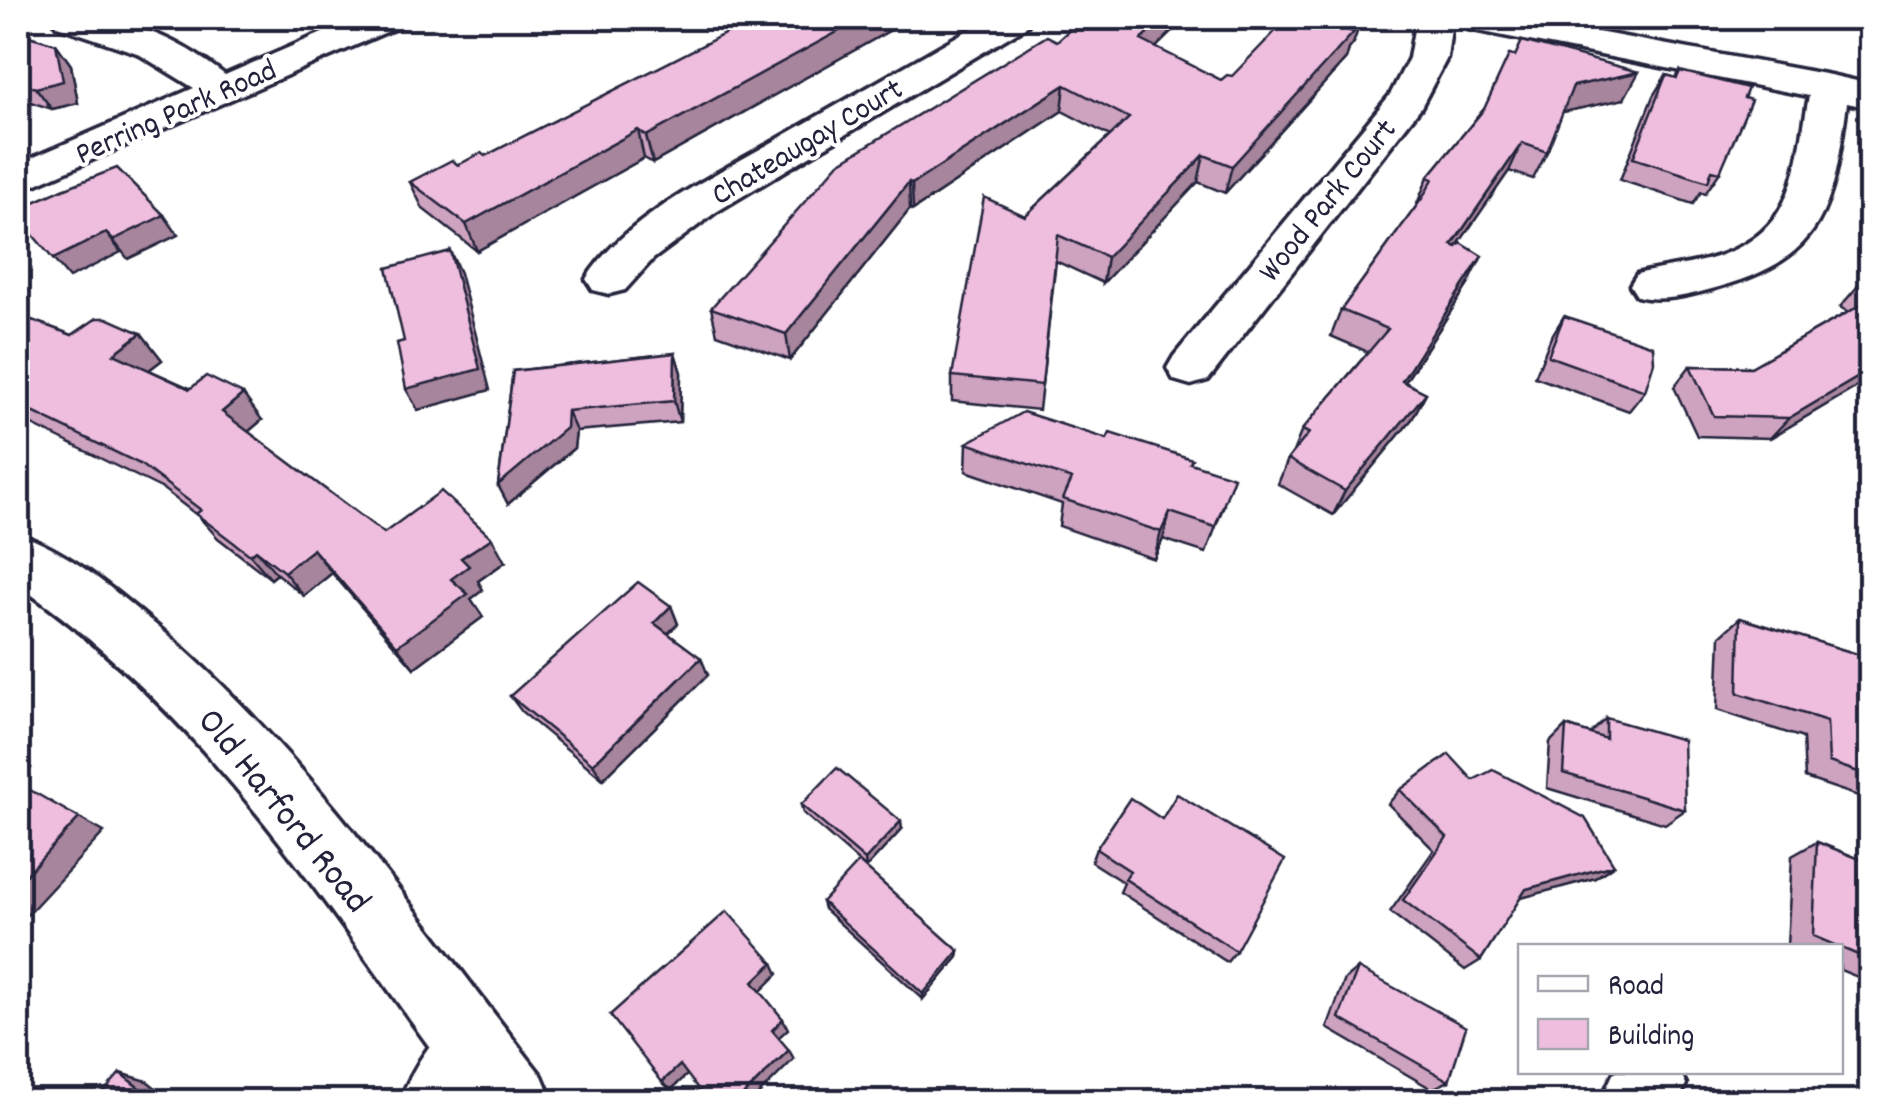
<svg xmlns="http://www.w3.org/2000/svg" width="1888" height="1119" viewBox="0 0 1888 1119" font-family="Dekko,sans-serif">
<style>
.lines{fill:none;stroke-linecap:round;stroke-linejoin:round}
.minor-casing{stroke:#22223b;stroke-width:7}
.tertiary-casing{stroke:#22223b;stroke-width:7}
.minor{fill:#fff;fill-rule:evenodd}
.tertiary{fill:#fff;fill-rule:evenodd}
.wall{fill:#cea3c0;stroke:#22223b;stroke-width:2.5}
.shaded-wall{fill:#a7859c;stroke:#22223b;stroke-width:2.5}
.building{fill:#efbedf;stroke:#22223b;stroke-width:2.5}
.labels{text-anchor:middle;stroke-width:8;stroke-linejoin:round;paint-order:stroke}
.far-street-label{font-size:32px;fill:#22223b;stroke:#fff}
.street-label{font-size:38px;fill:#22223b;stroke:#fff}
</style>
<rect width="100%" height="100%" fill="#fff"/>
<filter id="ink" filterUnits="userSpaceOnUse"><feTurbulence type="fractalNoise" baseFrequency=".01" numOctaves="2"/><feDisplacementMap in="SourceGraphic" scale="20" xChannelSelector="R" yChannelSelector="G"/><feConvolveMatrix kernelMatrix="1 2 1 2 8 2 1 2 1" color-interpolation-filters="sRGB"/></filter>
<g filter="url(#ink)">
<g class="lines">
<g class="minor-casing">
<g id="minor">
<path d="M52 18C119 14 171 33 225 75L357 18H405L400 26 18 192V164L194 88 137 53 57 26Z"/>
<path d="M989 18H1032L1027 26 716 212 653 259 625 290 609 294 593 290 586 279C625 216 720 173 783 136 852 97 920 57 989 18Z"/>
<path d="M1416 18H1522L1830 75 1870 84V108L1847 103C1833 203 1828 257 1719 287 1693 294 1664 303 1637 296L1630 285 1637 274C1660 268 1683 266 1706 260 1797 235 1794 175 1809 96L1468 29 1452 21 1447 58 1421 107 1208 380 1191 385 1174 380 1167 368 1174 356 1390 95 1409 58Z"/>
<path d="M473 1012 498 1023 509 1048 480 1102H399C415 1064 435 1028 473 1012Z"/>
<polygon points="1614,1072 1680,1072 1686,1084 1678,1102 1600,1102"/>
</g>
</g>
<g class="tertiary-casing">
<path id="tertiary" d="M18 534C64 549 108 585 145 616 303 745 417 917 542 1076L553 1102H470C329 913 215 721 18 585Z"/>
</g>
<use href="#minor" class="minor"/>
<use href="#tertiary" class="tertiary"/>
</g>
<g class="wall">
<polygon points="756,18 912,18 653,163 644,158 477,251 423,209 410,182 485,156"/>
<polygon points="18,33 56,44 71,65 78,103 52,109 18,98"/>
<polygon points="1057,41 1156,48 1221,80 1353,44 1349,49 1346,59 1225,193 1198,182 1103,283 1056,261 1039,410 952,401 952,376 1025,216 1110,136 1062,111 913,210 910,209 790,360 717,334 711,308"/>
<polygon points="1680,71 1720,172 1705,194 1701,192 1693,204 1620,180 1653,96 1666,75 1676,78"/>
<polygon points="1624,99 1562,112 1547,152 1533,179 1509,171 1456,247 1469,283 1405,382 1426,393 1412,419 1333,515 1278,484 1288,459 1293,452 1302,430 1368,352 1331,336 1341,310 1418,204 1417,204 1428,177 1484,109"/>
<polygon points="1870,278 1870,379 1770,438 1697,436 1674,387 1690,366 1751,367 1848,312 1840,307 1858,286"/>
<polygon points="18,315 72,335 141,333 162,360 149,370 262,420 248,432 384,533 505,562 478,581 483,590 471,599 483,617 414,668 332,573 304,596 277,574 271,579 218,538 198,516 163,489 18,418"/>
<polygon points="1564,316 1645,391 1629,411 1535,377 1551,337"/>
<polygon points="675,353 681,373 680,422 576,431 574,448 508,504 498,485 513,371"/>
<polygon points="1107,439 1190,463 1224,505 1206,553 1163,539 1154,559 1059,526 1062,504 966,471 967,443"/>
<polygon points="671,606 678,624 668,633 708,675 603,779 522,712 510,696"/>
<polygon points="1740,618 1870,658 1870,800 1805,778 1803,738 1717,710 1720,636"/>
<polygon points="1606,718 1685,810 1665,824 1547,788 1550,742 1566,726 1590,734"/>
<polygon points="1473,780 1614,865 1595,878 1520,898 1481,960 1465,970 1390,912 1434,850 1388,804 1400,790"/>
<polygon points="801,805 902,829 866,868 803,813"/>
<polygon points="1162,819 1236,951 1227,962 1120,892 1124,883 1091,862 1096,849"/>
<polygon points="1817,842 1870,863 1870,982 1840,970 1840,946 1787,946 1792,856"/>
<polygon points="822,902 959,951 958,957 923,999 824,909"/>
<polygon points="1358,968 1449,1081 1432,1089 1327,1028 1345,979"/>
</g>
<g class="shaded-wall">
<polygon points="863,18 912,18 653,163 646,136"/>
<polygon points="1164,18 1186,18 1137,66 1141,40"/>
<polygon points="1362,18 1353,44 1349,49 1346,59 1225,193 1232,166"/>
<polygon points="56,44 71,65 78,103 52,109 36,88"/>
<polygon points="1639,72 1624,99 1559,113 1573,86"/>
<polygon points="1065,85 1062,111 913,210 912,184"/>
<polygon points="638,130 644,158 477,251 466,224"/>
<polygon points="1522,143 1509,171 1439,272 1452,245"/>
<polygon points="1204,155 1198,182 1103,283 1107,257"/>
<polygon points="909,182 910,209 790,360 786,334"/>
<polygon points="164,215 178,235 128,259 113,240"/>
<polygon points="106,233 121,252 69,278 53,259"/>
<polygon points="450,251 460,273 490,390 418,410 406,389"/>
<polygon points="1482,256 1469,283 1389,407 1402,381"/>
<polygon points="141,333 162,360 136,380 114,354"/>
<polygon points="675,353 681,373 680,422 674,401"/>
<polygon points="1870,370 1870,379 1770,438 1789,418"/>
<polygon points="1426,393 1412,419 1333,515 1345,491"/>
<polygon points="243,394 262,420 242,437 222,412"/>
<polygon points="567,411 576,431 574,448 508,504 498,485"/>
<polygon points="1170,512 1163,539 1154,559 1161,532"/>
<polygon points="492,538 505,562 478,581 483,590 471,599 483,617 414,668 397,646 451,579 461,558"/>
<polygon points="313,549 332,573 304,596 284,572"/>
<polygon points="256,550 277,574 271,579 250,555"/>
<polygon points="671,606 678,624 661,640 654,623"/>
<polygon points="701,658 708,675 603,779 593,764"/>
<polygon points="18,760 31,768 18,781"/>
<polygon points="79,818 104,832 27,915 18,911 18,883"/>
<polygon points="901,821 902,829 866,868 865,860"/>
<polygon points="1614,865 1595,878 1510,901 1526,889"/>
<polygon points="959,951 958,957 923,999 923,994"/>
<polygon points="773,963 778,974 759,993 753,982"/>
<polygon points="783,1019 788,1029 777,1039 772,1030"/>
<polygon points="789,1050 794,1059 751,1102 736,1102"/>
<polygon points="680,1065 688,1074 671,1090 662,1082"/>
<polygon points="120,1073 147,1081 173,1102 157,1102"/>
</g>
<g class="building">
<polygon points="756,18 863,18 646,136 638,130 466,224 410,182 452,160 458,165 481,153 485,156"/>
<polygon points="1083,18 1164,18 1141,40 1221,80 1227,75 1232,76 1288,18 1362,18 1350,31 1354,32 1232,166 1204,155 1107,257 1058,235 1042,385 952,376 984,197 1025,216 1129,118 1065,85 912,184 909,182 786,334 711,308 839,163 1047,36 1057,41"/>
<polygon points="18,33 56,44 63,81 36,88 18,82"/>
<polygon points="1522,41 1639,72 1573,86 1547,152 1522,143 1452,245 1457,247 1461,243 1482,256 1402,381 1426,393 1345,491 1288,459 1309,433 1302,430 1388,329 1341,310 1423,197 1433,179 1428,177 1484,109 1509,55 1515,56"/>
<polygon points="1680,71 1748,88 1744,98 1751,100 1720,172 1712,170 1708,182 1633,158 1666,75 1677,78"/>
<polygon points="117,168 164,215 113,240 106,233 53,259 18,217 18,209 63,189"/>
<polygon points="450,251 480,369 406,389 397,343 404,341 387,268"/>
<polygon points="1870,278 1870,293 1858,286"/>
<polygon points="1870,300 1870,370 1789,418 1714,416 1690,366 1751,367"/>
<polygon points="18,315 72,335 97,318 107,318 141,333 114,354 190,389 206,376 243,394 222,412 384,533 441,491 492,538 461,558 469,566 451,579 468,594 397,646 313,549 284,572 256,550 250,555 196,514 201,510 140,464 18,405"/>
<polygon points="1564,316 1653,346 1654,362 1645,391 1548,356"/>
<polygon points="675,353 674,401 567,411 566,428 498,485 513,371"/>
<polygon points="1023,412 1107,439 1110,433 1192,459 1190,463 1234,477 1215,527 1170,512 1161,532 1063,499 1072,479 967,443"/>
<polygon points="638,582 671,606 654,623 701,658 593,764 510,696"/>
<polygon points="1740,618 1870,658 1870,776 1829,762 1827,721 1738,693"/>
<polygon points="1606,718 1683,740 1685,810 1563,773 1566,726 1606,739"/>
<polygon points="1449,754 1473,780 1493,770 1585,818 1614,865 1526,889 1481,960 1403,900 1447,837 1400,790"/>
<polygon points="837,768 901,821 865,860 801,805"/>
<polygon points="18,783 79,818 18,883"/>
<polygon points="1177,794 1285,860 1236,951 1125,879 1130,871 1096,849 1130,798 1162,819"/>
<polygon points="1817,842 1870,863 1870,960 1813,936"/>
<polygon points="859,862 959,951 923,994 822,902"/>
<polygon points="727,911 773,963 753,982 783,1019 772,1030 789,1050 736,1102 708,1102 680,1065 662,1082 610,1015"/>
<polygon points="1358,968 1466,1027 1449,1081 1339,1018"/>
<polygon points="120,1073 157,1102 95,1102"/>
</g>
</g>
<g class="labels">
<g class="far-street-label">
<text transform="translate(175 110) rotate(-24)" y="11">Perring Park Road</text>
<text transform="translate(806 140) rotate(-31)" y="11">Chateaugay Court</text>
<text transform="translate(1326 199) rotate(-51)" y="11">Wood Park Court</text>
</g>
<g class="street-label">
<text transform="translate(286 809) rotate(51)" y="13">Old Harford Road</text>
</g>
</g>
<rect width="1888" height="1119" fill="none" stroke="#fff" stroke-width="60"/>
<rect x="30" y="30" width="1828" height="1059" fill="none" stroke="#22223b" stroke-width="4" filter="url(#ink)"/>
<rect x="1518" y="944" width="325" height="130" fill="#ffffff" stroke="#a7a7b1" stroke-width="2.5"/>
<rect x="1538" y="976" width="50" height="15" fill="#ffffff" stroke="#a7a7b1" stroke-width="2.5"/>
<text x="1608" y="994" font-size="30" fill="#22223b">Road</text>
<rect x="1538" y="1019" width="50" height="30" fill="#efbedf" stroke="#a7a7b1" stroke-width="2.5"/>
<text x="1608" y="1044" font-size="30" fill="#22223b">Building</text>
</svg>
